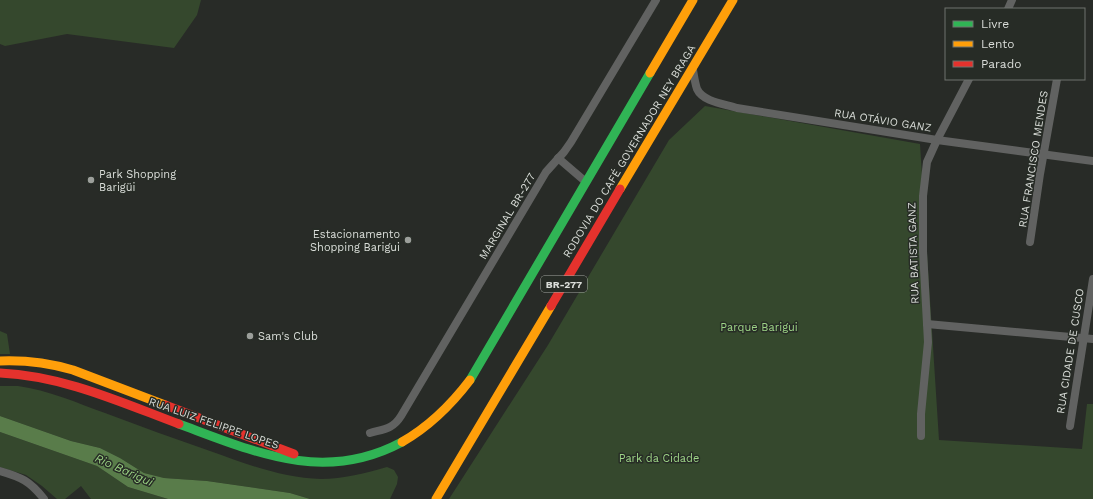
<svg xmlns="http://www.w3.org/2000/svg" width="1093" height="499" viewBox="0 0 1093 499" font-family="'Work Sans',sans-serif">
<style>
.green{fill:#35482d}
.water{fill:#597c4a}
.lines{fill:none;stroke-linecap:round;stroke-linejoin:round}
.street{stroke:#616261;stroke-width:8}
.fast{stroke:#30b455;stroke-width:9}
.slow{stroke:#ff9f0a;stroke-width:9}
.jam{stroke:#e5322d;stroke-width:9}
.poi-dot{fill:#9c9f9b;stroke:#272c26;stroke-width:1.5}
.labels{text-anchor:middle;stroke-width:3;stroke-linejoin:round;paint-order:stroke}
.shield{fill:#272c26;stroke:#a4a8a3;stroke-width:1}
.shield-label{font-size:10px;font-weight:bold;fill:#daddd9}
.street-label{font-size:11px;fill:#daddd9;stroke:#272c26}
.poi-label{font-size:11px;fill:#daddd9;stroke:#272c26;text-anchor:start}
.park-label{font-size:11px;fill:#9dd486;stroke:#272c26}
.water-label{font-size:12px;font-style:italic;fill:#99d082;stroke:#272c26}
</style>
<rect width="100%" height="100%" fill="#282b27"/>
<g class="green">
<polygon points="0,0 201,0 197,15 174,48 67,34 5,46 0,44"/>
<polygon points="705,106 920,144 939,440 1082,449 1087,404 1093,404 1093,499 449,499 548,345 669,140"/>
<polygon points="0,331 7,334 10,354 0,354"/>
<path d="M0 386C6 386 12 386 18 386 48 390 77 403 105 413 140 426 175 439 210 451 246 464 283 478 321 479 343 479 366 473 387 467L394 470 398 477 397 484 390 499H310L290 493 207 481 164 478 144 473 120 458 100 448 71 441 0 416Z"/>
<polygon points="0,432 97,466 128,487 168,499 91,499 81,486 65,499 57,499 42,486 26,475 0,467"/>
</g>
<polygon class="water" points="0,416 71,441 100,448 120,458 144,473 164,478 207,481 290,493 310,499 168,499 128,487 97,466 0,432"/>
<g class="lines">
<g class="street">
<polyline points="1008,9 1012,0"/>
<path d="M693 70C694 76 695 83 697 89 703 102 725 104 737 108L937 140 1093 161"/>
<polyline points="558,158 586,182"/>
<polyline points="1030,242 1040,174 1057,79"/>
<polyline points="927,324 1093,339"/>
<polyline points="1070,426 1093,279"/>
<path d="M370 433C384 429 393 429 401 416L546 172 564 152 571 142 656 0"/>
<polyline points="921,436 921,414 928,342 923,251 923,196 927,162 937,140 969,79"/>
<path d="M0 471C21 477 30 481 44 499"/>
</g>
<g class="fast">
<polyline points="470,380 650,73"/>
<path d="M179 424C255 452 324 484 402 442"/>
</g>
<g class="slow">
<polyline points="650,73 693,0"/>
<polyline points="620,189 733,0"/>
<path d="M0 361C25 360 49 363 73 370L165 405"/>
<path d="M402 442C430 426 451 405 470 380"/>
<polyline points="436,499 551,306"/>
</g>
<g class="jam">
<polyline points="551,306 620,189"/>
<path d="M0 373C64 376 120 402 179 424"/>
<polyline points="165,405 294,454"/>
</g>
</g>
<g class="poi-dot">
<circle cx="91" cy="180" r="4"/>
<circle cx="408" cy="240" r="4"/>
<circle cx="250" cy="336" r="4"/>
</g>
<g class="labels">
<rect class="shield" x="541" y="276" width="46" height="16" rx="3"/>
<g class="shield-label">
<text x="564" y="288">BR-277</text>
</g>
<g class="street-label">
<text transform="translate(883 120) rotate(9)" y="4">RUA OTÁVIO GANZ</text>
<text transform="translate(629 151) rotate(-59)" y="4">RODOVIA DO CAFÉ GOVERNADOR NEY BRAGA</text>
<text transform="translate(1033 159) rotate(-81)" y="4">RUA FRANCISCO MENDES</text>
<text transform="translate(507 216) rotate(-59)" y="4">MARGINAL BR-277</text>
<text transform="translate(913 253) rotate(-92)" y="4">RUA BATISTA GANZ</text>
<text transform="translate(1070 351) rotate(-81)" y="4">RUA CIDADE DE CUSCO</text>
<text transform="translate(214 423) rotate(19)" y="4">RUA LUIZ FELIPPE LOPES</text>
</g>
<g class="poi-label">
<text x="99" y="178">Park Shopping<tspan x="99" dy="13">Barigüi</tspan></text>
<text x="400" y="238" text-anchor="end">Estacionamento<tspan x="400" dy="13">Shopping Barigui</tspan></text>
<text x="258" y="340">Sam's Club</text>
</g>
<g class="park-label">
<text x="759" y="331">Parque Barigui</text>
<text x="659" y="462">Park da Cidade</text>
</g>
<g class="water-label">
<text transform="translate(124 470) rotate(24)" y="4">Rio Barigui</text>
</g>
</g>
<rect x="945" y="8" width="140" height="72" fill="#272c26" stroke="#6f736e"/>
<rect x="953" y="21" width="20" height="6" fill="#30b455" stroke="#6f736e"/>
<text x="981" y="28" font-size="12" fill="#daddd9">Livre</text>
<rect x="953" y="41" width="20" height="6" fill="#ff9f0a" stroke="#6f736e"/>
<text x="981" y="48" font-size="12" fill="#daddd9">Lento</text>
<rect x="953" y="61" width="20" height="6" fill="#e5322d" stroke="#6f736e"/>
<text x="981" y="68" font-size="12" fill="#daddd9">Parado</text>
</svg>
